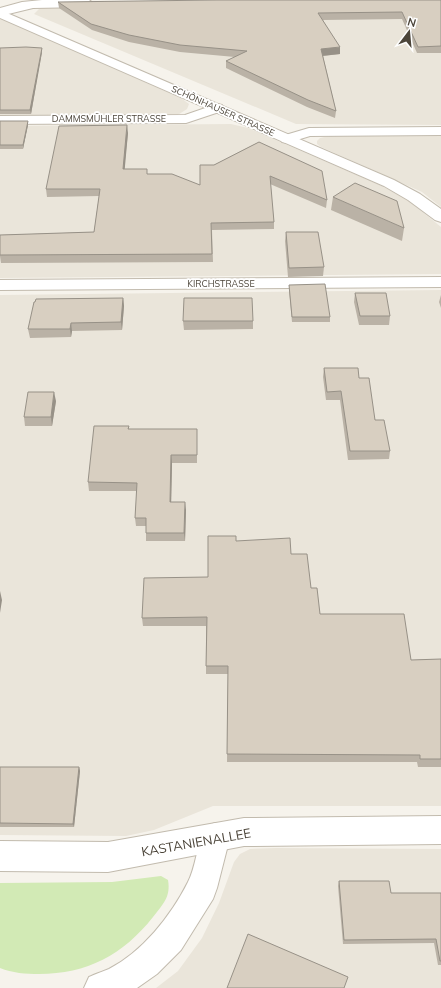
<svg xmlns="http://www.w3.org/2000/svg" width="441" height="988" viewBox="0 0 441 988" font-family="Mulish,sans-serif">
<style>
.residential{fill:#eae5da}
.green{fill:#d2eab5}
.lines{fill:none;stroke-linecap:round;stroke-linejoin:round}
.minor-casing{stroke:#c2bbae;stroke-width:2}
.tertiary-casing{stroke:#c2bbae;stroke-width:2}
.minor{fill:#fff;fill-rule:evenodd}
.tertiary{fill:#fff;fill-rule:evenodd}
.wall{fill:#bab2a6}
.shaded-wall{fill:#979187}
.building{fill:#d8cfc1;stroke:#979187}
.labels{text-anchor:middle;stroke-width:3.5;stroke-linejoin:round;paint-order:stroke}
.far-street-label{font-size:9px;fill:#4b4439;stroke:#fff}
.near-street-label{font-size:13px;fill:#4b4439;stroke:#fff}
</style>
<rect width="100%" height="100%" fill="#f6f3ec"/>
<g class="residential">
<polygon points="441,4 441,125 296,124 34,14 41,7"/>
<polygon points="0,18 181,98 189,104 187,109 176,116 0,118"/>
<polygon points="231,124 248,128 382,186 408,200 441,227 441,274 0,278 0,126"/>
<polygon points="334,135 441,135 441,207 422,192 321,147 317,144 317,141 320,138"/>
<polygon points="441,290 441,806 213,806 154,830 126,836 0,835 0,295"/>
<polygon points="276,848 441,849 441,988 156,988 178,971 202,938 219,903 234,862 240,854 250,849"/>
</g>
<path class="green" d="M161 876 168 880C171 897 163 904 153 917 123 955 87 974 39 974 26 974 12 973 0 968V883L112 882Z"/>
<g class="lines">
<g class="minor-casing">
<g id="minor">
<polygon points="42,0 89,0 93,3 91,5 87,7 33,8 0,16 0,8 22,2"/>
<polygon points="217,104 222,105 224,108 222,111 186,123 0,124 0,116 185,115"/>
<polygon points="441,127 441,135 310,136 287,143 282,142 280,139 282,136 309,128"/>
<polygon points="441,277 441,287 0,290 0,280"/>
<path d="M215 823 225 827 230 837 217 888 213 899 181 950 157 974 137 988H84L89 977C95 974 102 972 109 969 142 952 171 916 188 882 196 867 197 844 205 827Z"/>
</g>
</g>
<g class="tertiary-casing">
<g id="tertiary">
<polygon points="0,10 394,180 420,194 441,209 441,222 435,220 408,200 384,186 0,18"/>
<polygon points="441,816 441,844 244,846 108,872 0,871 0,841 108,842 244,818"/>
</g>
</g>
<use href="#minor" class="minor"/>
<use href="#tertiary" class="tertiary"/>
</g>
<g class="wall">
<polygon points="441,0 441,53 417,53 402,19 323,20 340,54 323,56 336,111 335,118 307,107 226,68 226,61 235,57 180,52 129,42 92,30 59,8 58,2"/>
<polygon points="0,48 42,48 42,52 31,114 0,114"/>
<polygon points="0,121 28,121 28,125 23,149 0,149"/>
<polygon points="128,133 124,169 200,185 214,165 259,142 327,200 326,208 270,184 274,222 274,229 212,230 213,262 1,263 0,256 0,235 94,232 99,196 47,197 46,189"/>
<polygon points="333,197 404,228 402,241 331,210"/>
<polygon points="286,232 324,267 323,276 288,277 285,241"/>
<polygon points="289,285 330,317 330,322 292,322 289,290"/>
<polygon points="355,293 390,316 389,325 359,325 354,302"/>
<polygon points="441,295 441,308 439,302"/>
<polygon points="123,298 124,306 122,330 72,331 71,337 30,338 28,329"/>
<polygon points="183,321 253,321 253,329 184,330"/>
<polygon points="324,368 359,378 375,420 390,451 389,459 348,460 340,400 326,400 323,377"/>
<polygon points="56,401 52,426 25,426 24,417"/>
<polygon points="129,426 129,429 197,429 197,463 172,463 171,502 186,510 185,541 146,541 146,526 136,526 135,518 137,491 89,491 88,482"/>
<polygon points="236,541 291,554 311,588 320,614 411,660 441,659 441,767 418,767 417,762 227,762 228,674 206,674 206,626 143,626 142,618 208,577"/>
<polygon points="0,767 79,767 80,771 74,827 0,827"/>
<polygon points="339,881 391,893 441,893 441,965 438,965 434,943 343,944 338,886"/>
</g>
<g class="shaded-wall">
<polygon points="340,47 340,54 321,56 321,49"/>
<polygon points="42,48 42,52 31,114 30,110"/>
<polygon points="28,121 28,125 23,149 23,145"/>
<polygon points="127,125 128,133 124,177 123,169"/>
<polygon points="123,298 124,306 122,330 121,322"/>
<polygon points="71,323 72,331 71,337 70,329"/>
<polygon points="54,392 56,401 52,426 51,417"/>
<polygon points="171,455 172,463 171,510 170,502"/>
<polygon points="185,502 186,510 185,541 184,533"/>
<polygon points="0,591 2,600 0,613"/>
<polygon points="79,767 80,771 74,827 73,824"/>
</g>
<g class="building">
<polygon points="216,0 441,0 441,46 418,47 402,12 318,13 340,47 321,49 336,111 308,100 226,61 247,51 180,45 129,35 91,24 58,2"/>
<polygon points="26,47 42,48 30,110 0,110 0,48"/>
<polygon points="0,121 28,121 23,145 0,145"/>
<polygon points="127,125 123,169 147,169 147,174 172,174 200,185 200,165 214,165 259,142 322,171 327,200 270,176 274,222 211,223 212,254 0,255 0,235 94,232 100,189 46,189 59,126"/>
<polygon points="355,183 397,201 404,228 333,197"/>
<polygon points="286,232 318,232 324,267 289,268"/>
<polygon points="325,284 330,317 292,317 289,285"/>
<polygon points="355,293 386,293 390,316 360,316"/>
<polygon points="123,298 121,322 71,323 70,329 28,329 34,302 35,302 36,299"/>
<polygon points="184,298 252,298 253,321 183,321"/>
<polygon points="324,368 358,368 359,378 369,378 375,420 384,420 390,451 350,451 341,391 327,392"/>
<polygon points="28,392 54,392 51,417 24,417"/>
<polygon points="94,426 129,426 128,429 197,429 197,455 171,455 170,502 185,502 184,533 146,533 146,518 135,518 137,483 88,482"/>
<polygon points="208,536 236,536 236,541 290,538 291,554 307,554 311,588 317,588 320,614 404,614 411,660 441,659 441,759 420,759 420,755 227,754 228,666 206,666 207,617 142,618 144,578 208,577"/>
<polygon points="0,767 79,767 73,824 0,823"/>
<polygon points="339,881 389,881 391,893 441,893 441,961 440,961 436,939 344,940"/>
<polygon points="248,934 348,977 344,988 227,988"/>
</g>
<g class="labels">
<g class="far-street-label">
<text transform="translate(223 111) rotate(24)" y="3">SCHÖNHAUSER STRASSE</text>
<text x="109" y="122">DAMMSMÜHLER STRASSE</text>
<text x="221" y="287">KIRCHSTRASSE</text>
</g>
<g class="near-street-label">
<text transform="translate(196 842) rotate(-10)" y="5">KASTANIENALLEE</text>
</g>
</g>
<g transform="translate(409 32) rotate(16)" stroke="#ffffff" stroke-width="3" paint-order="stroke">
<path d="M0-3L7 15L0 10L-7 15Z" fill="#4b4439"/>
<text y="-6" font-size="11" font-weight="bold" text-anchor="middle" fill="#4b4439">N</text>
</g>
</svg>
